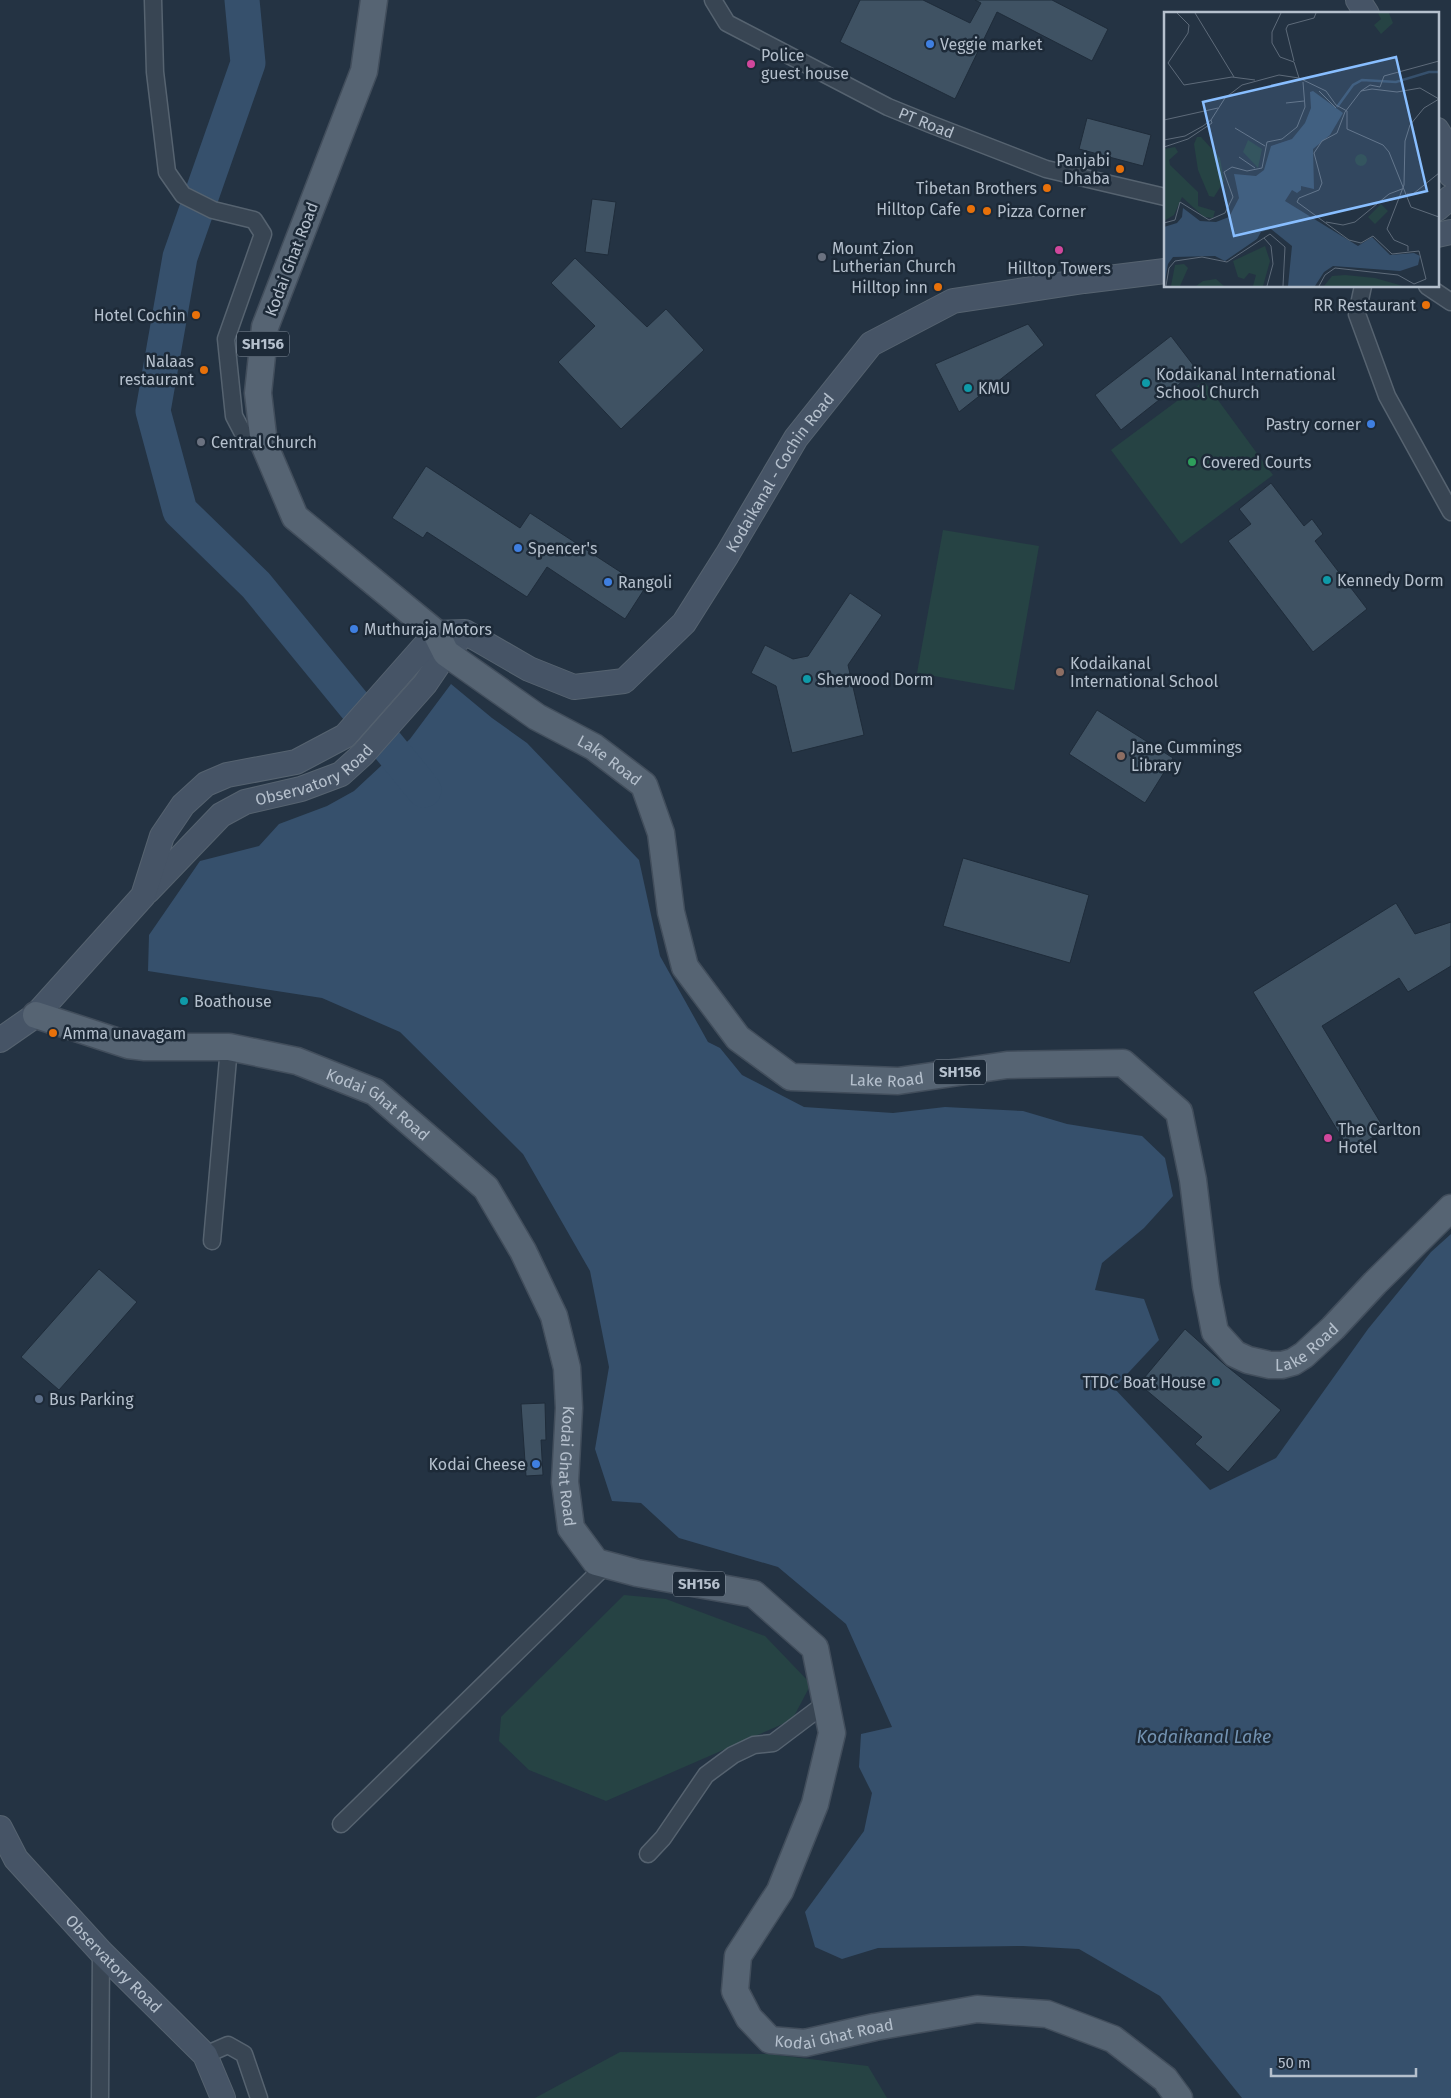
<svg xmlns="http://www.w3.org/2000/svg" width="1451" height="2098" viewBox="0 0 1451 2098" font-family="'Fira Sans',sans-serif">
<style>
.green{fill:#264344}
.water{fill:#36506c}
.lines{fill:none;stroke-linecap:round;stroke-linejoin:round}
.river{stroke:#36506c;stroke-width:35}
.building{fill:#3f5263;stroke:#1f2c3a}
.street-casing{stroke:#566370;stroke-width:19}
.secondary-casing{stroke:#566370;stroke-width:26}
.primary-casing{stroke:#424e5c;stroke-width:29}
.street{stroke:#384553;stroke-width:16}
.secondary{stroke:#465466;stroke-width:24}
.primary{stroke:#566473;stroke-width:26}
.shop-dot{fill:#3f7fe0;stroke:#1d2a38;stroke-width:2}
.hotel-dot{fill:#d1479c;stroke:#1d2a38;stroke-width:2}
.food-dot{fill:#e8710a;stroke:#1d2a38;stroke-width:2}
.worship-dot{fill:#6b7280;stroke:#1d2a38;stroke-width:2}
.culture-dot{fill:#0f9aa8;stroke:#1d2a38;stroke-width:2}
.leisure-dot{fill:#2e9e5b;stroke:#1d2a38;stroke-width:2}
.education-dot{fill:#8d6e63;stroke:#1d2a38;stroke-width:2}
.service-dot{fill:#5c6f8a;stroke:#1d2a38;stroke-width:2}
.labels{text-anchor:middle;stroke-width:5;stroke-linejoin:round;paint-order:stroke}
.shield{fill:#1d2a38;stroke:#8793a0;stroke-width:1}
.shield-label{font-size:15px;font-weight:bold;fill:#b5c0cd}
.poi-label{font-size:16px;fill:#b5c0cd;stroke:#1d2a38;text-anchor:start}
.street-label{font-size:16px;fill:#b5c0cd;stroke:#1d2a38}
.water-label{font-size:18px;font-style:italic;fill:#7393b2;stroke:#1d2a38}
.inset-river{fill:none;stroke:#36506c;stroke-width:2.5}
.inset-road{fill:none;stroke:#5e6b7a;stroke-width:1}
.view{fill:#88beff;fill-opacity:0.15;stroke:#88beff;stroke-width:2.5}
.inset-edge{fill:none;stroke:#b5c0cd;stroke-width:2.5}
</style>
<rect width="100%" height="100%" fill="#243343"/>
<g class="green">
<polygon points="1204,381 1273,475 1181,544 1111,450"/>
<polygon points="943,530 1039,546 1014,690 917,673"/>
<polygon points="624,1595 666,1599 765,1636 811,1684 792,1720 606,1801 529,1770 499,1741 501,1717"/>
<polygon points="620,2052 768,2054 868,2066 887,2098 535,2098"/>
</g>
<polygon class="water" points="451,684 492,718 527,743 639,860 660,956 708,1042 720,1048 742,1075 804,1107 893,1113 945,1107 1023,1111 1067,1124 1142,1136 1165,1158 1173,1196 1144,1228 1102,1263 1095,1290 1144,1299 1159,1340 1114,1388 1210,1490 1276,1458 1368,1329 1431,1252 1451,1234 1451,2098 1242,2098 1160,1996 1079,1949 1023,1946 878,1948 842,1959 815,1947 805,1912 864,1831 872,1793 859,1767 861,1734 892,1727 846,1624 778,1567 679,1538 641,1503 612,1501 595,1449 609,1367 590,1271 523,1154 400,1032 322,998 148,971 149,935 200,861 259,846 279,824 327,806 354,791 410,739"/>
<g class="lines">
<polyline class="river" points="242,0 248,63 180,257 153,411 180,511 256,585 424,790"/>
</g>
<g class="building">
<polygon points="860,0 923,0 970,23 981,3 975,0 1052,0 1108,29 1092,61 997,12 955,99 840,42"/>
<polygon points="1087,118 1151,135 1143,166 1079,149"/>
<polygon points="592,199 616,202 608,255 585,252"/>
<polygon points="575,258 647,327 666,309 704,350 621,429 558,362 595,326 551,283"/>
<polygon points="1028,324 1044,345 959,412 935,364"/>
<polygon points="1171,336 1197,370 1121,430 1095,395"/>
<polygon points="426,466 520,528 530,513 645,588 625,619 547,567 527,597 427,532 423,538 392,518"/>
<polygon points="1271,483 1304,526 1312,519 1323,534 1315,541 1367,609 1313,652 1228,541 1251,524 1239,509"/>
<polygon points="850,593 882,615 848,665 864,735 792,753 776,686 751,673 765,645 793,659 808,656"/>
<polygon points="1097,710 1173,758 1145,803 1069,754"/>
<polygon points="963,858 1089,895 1070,963 943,926"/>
<polygon points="1396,903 1415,934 1451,922 1451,966 1408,992 1399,978 1322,1026 1385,1130 1350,1151 1253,992"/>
<polygon points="99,1269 137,1302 59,1390 21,1357"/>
<polygon points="1185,1329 1224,1364 1281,1410 1228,1472 1195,1444 1202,1437 1139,1384"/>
<polygon points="545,1403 546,1440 541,1440 543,1475 526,1476 521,1404"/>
</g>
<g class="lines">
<g class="street-casing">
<g id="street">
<polyline points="153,0 155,72 167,172 183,195 213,210 254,220 263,234 226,339 234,416 246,439 264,444"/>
<path id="s1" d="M713 0 727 23 888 107 930 124 1046 169 1165 197"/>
<polyline points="1363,286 1357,314 1387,396 1451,512"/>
<polyline points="1427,286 1451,302"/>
<polyline points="212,1241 229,1047"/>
<polyline points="341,1824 606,1565"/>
<polyline points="648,1854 663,1838 706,1775 733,1755 754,1745 773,1743 826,1703"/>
<polyline points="205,2055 228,2045 244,2054 259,2098"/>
<polyline points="100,2098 101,1952"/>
</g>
</g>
<g class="secondary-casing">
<g id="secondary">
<polyline points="1358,0 1367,14"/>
<polyline points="1437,130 1448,148 1451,175"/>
<polyline points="1437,209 1451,197"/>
<polyline points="1437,235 1451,232"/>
<path id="s2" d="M148 891 221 815 245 802 301 789 341 774 363 754 425 684 446 653 458 640"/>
<path id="s3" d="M0 1040 36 1015 143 896 162 836 183 805 206 784 227 775 296 762 345 736 436 633 465 632 529 669 574 687 624 681 684 623 727 555 796 438 871 344 953 301 1084 281 1165 271"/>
<path id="s4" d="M0 1828 16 1859 101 1952 205 2055 223 2098"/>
</g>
</g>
<g class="primary-casing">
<g id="primary">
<path id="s5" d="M374 0 364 71 265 327 258 393 264 444 295 517 436 633 446 653 537 717 594 747 644 785 661 833 671 912 685 967 738 1038 791 1077 898 1081 1007 1065 1123 1063 1179 1112 1193 1180 1206 1286 1215 1332 1235 1354 1248 1360 1270 1365H1282L1293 1362 1304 1355 1333 1328 1375 1283 1451 1208"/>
<path id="s6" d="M36 1015 128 1045 145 1047H229L297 1061 375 1092 486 1188 523 1251 554 1316 567 1368 569 1408 565 1482 571 1528 596 1562 637 1573 754 1594 815 1648 832 1733 815 1804 780 1891 738 1956 735 1991 749 2018 770 2040 805 2043 875 2027 977 2009 1047 2014 1113 2039 1165 2079 1179 2098"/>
</g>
</g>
<use href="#street" class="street"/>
<use href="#secondary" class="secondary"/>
<use href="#primary" class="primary"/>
</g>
<g class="shop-dot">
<circle cx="930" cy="44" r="5"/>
<circle cx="1371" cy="424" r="5"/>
<circle cx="518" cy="548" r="5"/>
<circle cx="608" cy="582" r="5"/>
<circle cx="354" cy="629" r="5"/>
<circle cx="536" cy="1464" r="5"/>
</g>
<g class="hotel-dot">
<circle cx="751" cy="64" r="5"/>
<circle cx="1059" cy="250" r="5"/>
<circle cx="1328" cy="1138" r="5"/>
</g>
<g class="food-dot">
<circle cx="1120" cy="169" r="5"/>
<circle cx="1047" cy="188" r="5"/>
<circle cx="971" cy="209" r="5"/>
<circle cx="987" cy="211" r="5"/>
<circle cx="938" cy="287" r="5"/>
<circle cx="1426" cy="305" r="5"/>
<circle cx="196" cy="315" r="5"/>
<circle cx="204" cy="370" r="5"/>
<circle cx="53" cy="1033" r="5"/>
</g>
<g class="worship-dot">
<circle cx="822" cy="257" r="5"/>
<circle cx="201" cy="442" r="5"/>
</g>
<g class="culture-dot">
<circle cx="1146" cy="383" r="5"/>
<circle cx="968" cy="388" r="5"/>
<circle cx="1327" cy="580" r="5"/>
<circle cx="807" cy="679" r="5"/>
<circle cx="184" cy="1001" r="5"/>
<circle cx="1216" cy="1382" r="5"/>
</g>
<circle class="leisure-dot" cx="1192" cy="462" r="5"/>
<g class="education-dot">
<circle cx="1060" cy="672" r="5"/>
<circle cx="1121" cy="756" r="5"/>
</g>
<circle class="service-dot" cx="39" cy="1399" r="5"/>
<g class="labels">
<g class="shield">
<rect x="237" y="331.5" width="52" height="25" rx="4"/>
<rect x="934" y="1059.5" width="52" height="25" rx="4"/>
<rect x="673" y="1571.5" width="52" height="25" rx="4"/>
</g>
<g class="shield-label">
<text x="263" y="349">SH156</text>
<text x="960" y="1077">SH156</text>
<text x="699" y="1589">SH156</text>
</g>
<g class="poi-label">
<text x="940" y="50">Veggie market</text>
<text x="761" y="61">Police<tspan x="761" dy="18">guest house</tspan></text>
<text x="1110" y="166" text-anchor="end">Panjabi<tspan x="1110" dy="18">Dhaba</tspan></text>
<text x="1037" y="194" text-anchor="end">Tibetan Brothers</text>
<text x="961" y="215" text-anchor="end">Hilltop Cafe</text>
<text x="997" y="217">Pizza Corner</text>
<text x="832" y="254">Mount Zion<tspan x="832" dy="18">Lutherian Church</tspan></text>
<text x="1059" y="274" text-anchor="middle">Hilltop Towers</text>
<text x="928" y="293" text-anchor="end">Hilltop inn</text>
<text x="1416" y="311" text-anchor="end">RR Restaurant</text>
<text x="186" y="321" text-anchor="end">Hotel Cochin</text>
<text x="194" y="367" text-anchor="end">Nalaas<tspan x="194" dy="18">restaurant</tspan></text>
<text x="1156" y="380">Kodaikanal International<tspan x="1156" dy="18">School Church</tspan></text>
<text x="978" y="394">KMU</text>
<text x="1361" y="430" text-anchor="end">Pastry corner</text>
<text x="211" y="448">Central Church</text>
<text x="1202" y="468">Covered Courts</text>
<text x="528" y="554">Spencer's</text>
<text x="1337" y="586">Kennedy Dorm</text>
<text x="618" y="588">Rangoli</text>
<text x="364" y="635">Muthuraja Motors</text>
<text x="1070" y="669">Kodaikanal<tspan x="1070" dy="18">International School</tspan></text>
<text x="817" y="685">Sherwood Dorm</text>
<text x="1131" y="753">Jane Cummings<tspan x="1131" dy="18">Library</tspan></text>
<text x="194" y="1007">Boathouse</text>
<text x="63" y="1039">Amma unavagam</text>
<text x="1338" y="1135">The Carlton<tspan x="1338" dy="18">Hotel</tspan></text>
<text x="1206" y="1388" text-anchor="end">TTDC Boat House</text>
<text x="49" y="1405">Bus Parking</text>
<text x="526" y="1470" text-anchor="end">Kodai Cheese</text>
</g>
<g class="street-label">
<text dy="6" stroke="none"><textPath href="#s1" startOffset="250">PT Road</textPath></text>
<text transform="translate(291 259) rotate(-69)" y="6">Kodai Ghat Road</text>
<text dy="6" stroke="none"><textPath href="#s3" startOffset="1085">Kodaikanal - Cochin Road</textPath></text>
<text dy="6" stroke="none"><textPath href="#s5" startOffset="944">Lake Road</textPath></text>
<text dy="6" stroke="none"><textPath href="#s2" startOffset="208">Observatory Road</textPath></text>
<text dy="6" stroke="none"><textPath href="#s5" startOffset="1424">Lake Road</textPath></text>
<text dy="6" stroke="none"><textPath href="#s6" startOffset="360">Kodai Ghat Road</textPath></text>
<text dy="6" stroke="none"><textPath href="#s5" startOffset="2068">Lake Road</textPath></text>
<text dy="6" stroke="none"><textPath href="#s6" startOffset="795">Kodai Ghat Road</textPath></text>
<text dy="6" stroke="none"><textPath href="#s4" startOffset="178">Observatory Road</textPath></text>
<text dy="6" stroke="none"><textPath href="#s6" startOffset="1634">Kodai Ghat Road</textPath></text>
</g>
<g class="water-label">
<text x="1204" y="1743">Kodaikanal Lake</text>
</g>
</g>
<g transform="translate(1164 12)">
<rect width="275" height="275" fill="#243343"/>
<path d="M214 1H225L229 11 217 22 210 13 217 7ZM33 125H37L56 146 60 169 50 185 45 184 34 158 30 132ZM84 128 98 137 94 156 79 140ZM11 135 14 140 5 148 6 153 34 180V194L51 199 49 206 40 205 18 185 10 203 0 209V137ZM191 148a6 6 0 1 1 12 0a6 6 0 1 1-12 0ZM217 192 224 199 211 212 204 205ZM101 234 106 249 99 274H89L92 263 85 261 80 267 74 265 69 249ZM20 252 24 256 16 274H7L11 253ZM181 263 211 266 239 274H160L168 264ZM52 267 60 274H32L39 269Z" fill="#264344"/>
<path d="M149 79 179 101 166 123 149 137 150 177 137 174V178L133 181 128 178 121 189 194 234 208 225 226 243 250 241 256 244 254 253 236 259 169 254 160 260 151 274H124L128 234 107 217 97 220 93 227 61 249 51 244 9 245 4 252 0 274V215L13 211 18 205 19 196 36 209 52 210 65 205 75 186 70 162 92 164 100 158 107 134 128 127 141 111 147 96 146 80Z" fill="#36506c"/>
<path class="inset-river" d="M173 95 189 73 198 68 232 70 265 60H275"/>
<path class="inset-road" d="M13 1 25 13 24 21 4 51 20 73 68 65 91 68M31 1 70 65M117 1 108 20V31L116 45 130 50 135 66M130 49 122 17 124 13 150 6 152 1M155 79 172 96M197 79 206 73 216 75 220 64 275 49M122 91 140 89M183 99V117L219 133 225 140 247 195 275 205M0 108 54 96M71 116 101 134M0 128 21 124 39 114 47 108 61 86 78 73 115 63 135 66 162 79 172 93 183 99M0 135 24 127 48 111 47 108M75 145 91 156M243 182H249L275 161M162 210 179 213 191 210 225 182 238 177M0 211 11 208 16 190 45 208 61 201 69 185 60 160 68 155 83 159 98 156 103 130 118 127 133 115 141 95 139 70M100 226 107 234 109 252 103 274M244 239V234L230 228 223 217 240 173 241 129 246 113 260 96 275 87M2 274 5 256 11 249 38 245 63 250 106 222 121 235 119 274M155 274 161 263 171 256 234 263 250 272 262 267 255 239 228 242 209 224 197 231 185 228 133 190 135 186 155 178 158 171 150 141 158 129 173 121 181 100 197 79 208 77 233 80 256 76 275 87"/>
<path class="view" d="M232 45 263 179 70 224 39 90Z"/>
<rect width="275" height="275" class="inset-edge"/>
</g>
<path d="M1271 2068v8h145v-8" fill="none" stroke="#b5c0cd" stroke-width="2.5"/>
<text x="1278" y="2068" font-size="15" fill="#b5c0cd" stroke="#1d2a38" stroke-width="4" paint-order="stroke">50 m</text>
</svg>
